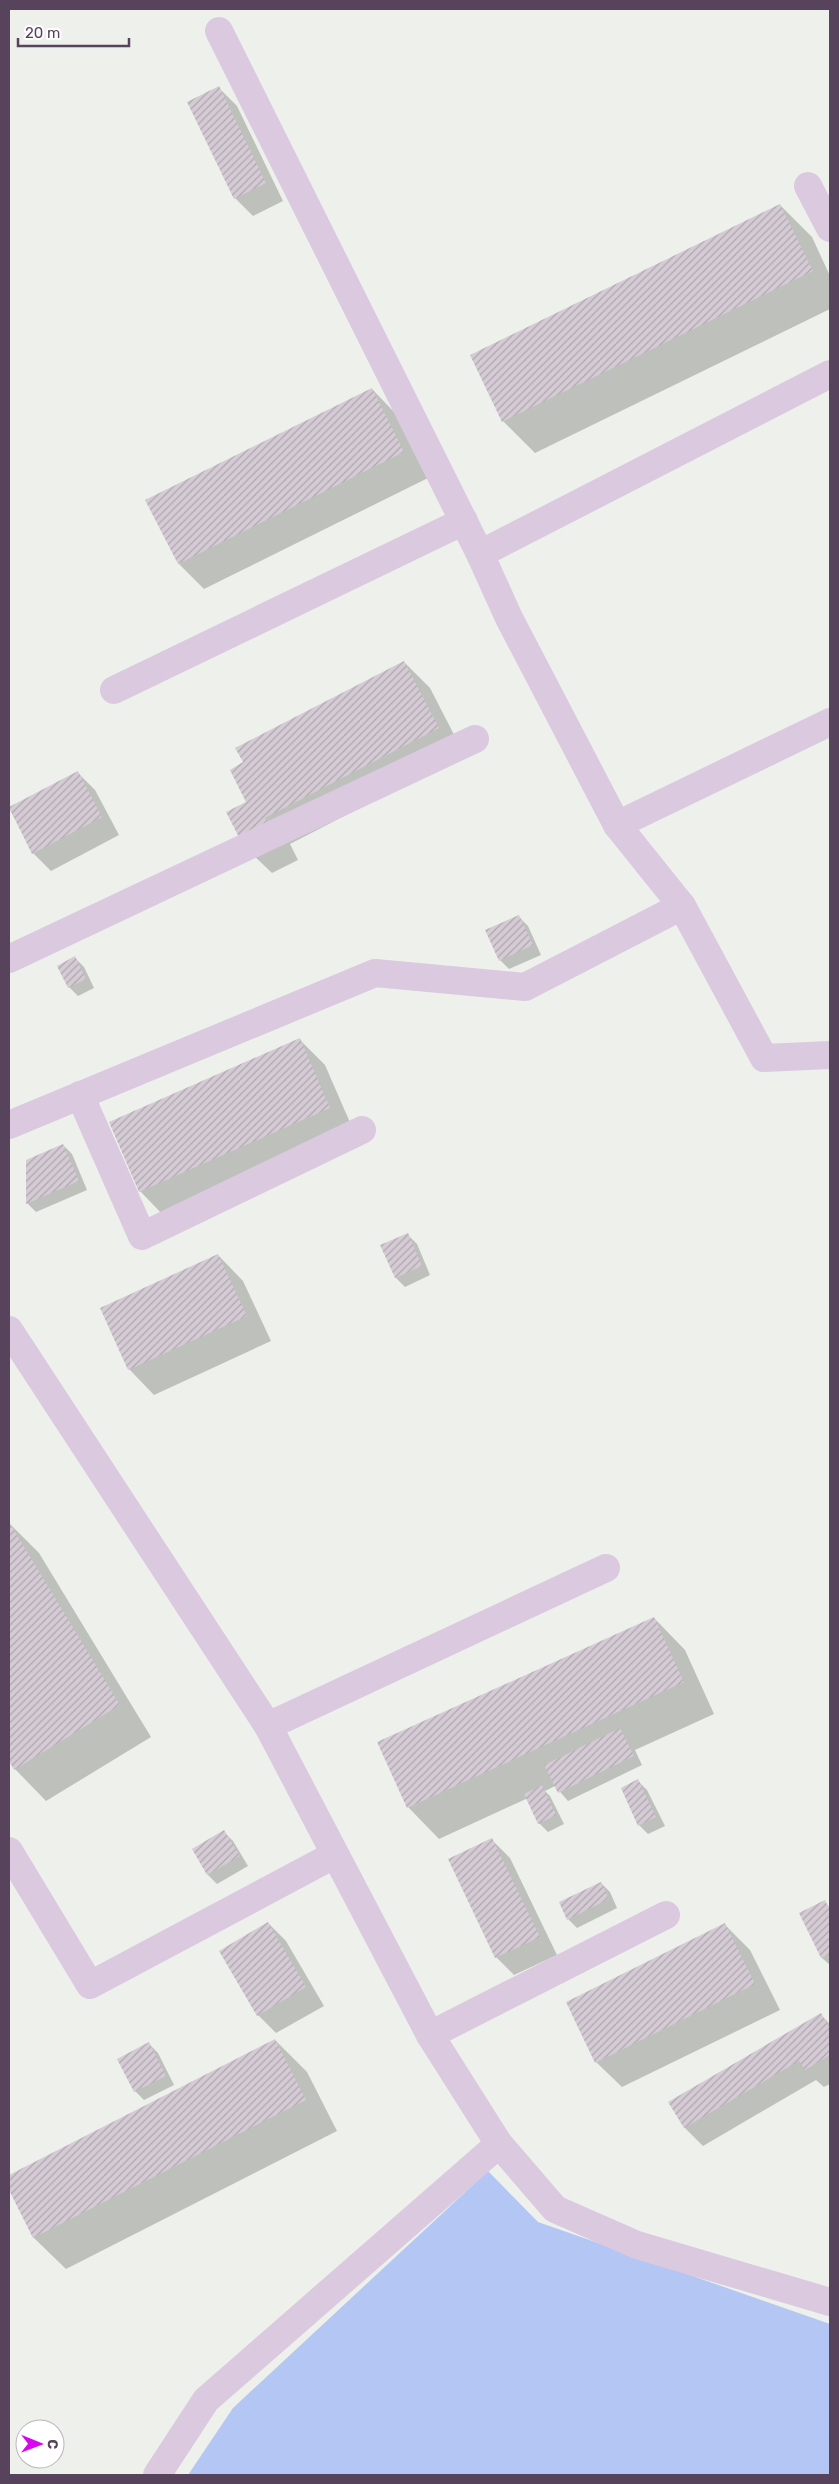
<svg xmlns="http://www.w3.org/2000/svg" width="839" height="2484" viewBox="0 0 839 2484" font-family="Rubik,sans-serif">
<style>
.green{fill:#b4c6f3}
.shadow{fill:#0003}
.building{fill:url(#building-hatch)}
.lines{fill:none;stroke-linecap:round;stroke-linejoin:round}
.minor{stroke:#dac9df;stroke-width:28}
</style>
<defs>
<pattern id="building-hatch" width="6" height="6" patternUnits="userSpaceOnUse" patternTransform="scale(1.25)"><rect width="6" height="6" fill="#d4cbd4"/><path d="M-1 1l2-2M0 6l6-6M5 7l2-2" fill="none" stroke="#afa6af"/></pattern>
</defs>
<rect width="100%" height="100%" fill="#eef0ec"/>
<polygon class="green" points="488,2171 538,2222 830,2324 830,2475 188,2475 233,2408"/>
<g class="shadow">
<polygon points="219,88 237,106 283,201 253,216 235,198"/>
<polygon points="780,205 812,237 830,276 830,309 535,453 503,421"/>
<polygon points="372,389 397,415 428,478 204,589 179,564"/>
<polygon points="404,662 430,688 464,754 290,844 298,860 272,873 246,848 247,802 244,763"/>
<polygon points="77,772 95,790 119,835 51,871 33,853 9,808"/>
<polygon points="519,917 528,926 541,955 509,969 500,960"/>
<polygon points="75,958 84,967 94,988 78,996 69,987"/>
<polygon points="300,1040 325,1065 355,1134 165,1217 140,1191"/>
<polygon points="63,1145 72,1154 87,1190 36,1212 27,1203"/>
<polygon points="408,1235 417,1244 430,1275 405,1287 396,1278 382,1246"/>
<polygon points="218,1255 243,1281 271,1341 154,1395 129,1369"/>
<polygon points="9,1523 39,1553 151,1737 46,1801 15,1769 9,1759"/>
<polygon points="654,1618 685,1650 714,1714 635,1750 642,1765 568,1801 555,1786 545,1791 550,1796 564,1824 548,1832 539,1823 528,1798 439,1839 408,1807"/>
<polygon points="638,1781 647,1790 665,1826 648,1834 639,1825 622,1788"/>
<polygon points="224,1832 233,1841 248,1866 217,1884 208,1875 194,1850"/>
<polygon points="492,1840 510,1858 557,1955 514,1975 496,1957"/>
<polygon points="601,1883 610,1892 617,1908 577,1928 568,1919"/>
<polygon points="825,1902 830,1908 830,1965 822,1958 800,1914"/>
<polygon points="268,1923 286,1941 324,2006 276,2033 258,2015 221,1951"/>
<polygon points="725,1925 750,1950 780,2010 622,2087 596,2062"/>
<polygon points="821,2015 830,2024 830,2084 824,2087 816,2080 703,2146 685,2128 670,2102"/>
<polygon points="275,2040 307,2072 337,2131 66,2269 34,2238 9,2188 9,2176"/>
<polygon points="149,2044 158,2053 174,2085 144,2100 135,2091"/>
</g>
<g class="building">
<polygon points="219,86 266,183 234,199 187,102"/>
<polygon points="780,204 813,271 502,422 470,355"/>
<polygon points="372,388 404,452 178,564 145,500"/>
<polygon points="404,661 439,728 265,818 274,834 245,849 226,812 246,802 230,770 243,762 235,748"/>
<polygon points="78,771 102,817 32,854 9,807"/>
<polygon points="519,915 533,945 499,961 485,930"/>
<polygon points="75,956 86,979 68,988 57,966"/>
<polygon points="300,1038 330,1108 139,1192 109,1122"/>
<polygon points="63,1144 79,1181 26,1204 26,1160"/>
<polygon points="408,1233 422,1266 395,1278 380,1245"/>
<polygon points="218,1254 247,1316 128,1370 100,1308"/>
<polygon points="9,1522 120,1705 14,1770 9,1761"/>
<polygon points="654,1617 684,1682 407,1808 377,1742"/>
<polygon points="620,1728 634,1756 558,1793 544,1765"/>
<polygon points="638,1779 656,1817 638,1826 621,1788"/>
<polygon points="542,1785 556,1815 538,1824 524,1794"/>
<polygon points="224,1830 240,1856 207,1875 192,1849"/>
<polygon points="492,1838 540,1937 495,1958 448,1859"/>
<polygon points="601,1882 609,1899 567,1920 559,1902"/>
<polygon points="825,1900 830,1911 830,1954 821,1958 799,1913"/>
<polygon points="268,1922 306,1987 257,2016 219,1951"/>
<polygon points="725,1923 755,1984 595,2063 566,2002"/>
<polygon points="821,2013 830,2029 830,2055 805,2070 799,2061 684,2128 668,2102"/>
<polygon points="275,2039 306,2100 33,2238 9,2190 9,2175"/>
<polygon points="149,2042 166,2076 134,2092 117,2059"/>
</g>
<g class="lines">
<g class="minor">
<polyline points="219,31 480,554 509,618 617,825 682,906 764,1058 830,1055"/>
<polyline points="808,186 830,228"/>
<polyline points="480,554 830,374"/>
<polyline points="114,690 464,521"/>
<polyline points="617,825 830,722"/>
<polyline points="9,959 475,739"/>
<polyline points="80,1095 142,1236 362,1130"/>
<polyline points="9,1125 375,973 525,987 682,906"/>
<polyline points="9,1330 268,1726 430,2035 499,2144 555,2209 637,2245 830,2302"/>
<polyline points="268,1726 606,1568"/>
<polyline points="9,1851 90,1985 334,1855"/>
<polyline points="430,2035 666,1915"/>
<polyline points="157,2475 206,2400 499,2144"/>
</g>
</g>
<rect width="839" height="2484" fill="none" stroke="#57435c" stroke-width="20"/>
<g transform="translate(40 2444) rotate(91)"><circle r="24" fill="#ffffff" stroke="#bcb4be"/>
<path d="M0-4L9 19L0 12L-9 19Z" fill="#d806f0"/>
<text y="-8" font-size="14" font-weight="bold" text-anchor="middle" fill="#57435c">С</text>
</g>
<path d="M18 38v8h111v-8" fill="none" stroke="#57435c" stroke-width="2.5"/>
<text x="25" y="38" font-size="15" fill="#57435c" stroke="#ffffff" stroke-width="4" paint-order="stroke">20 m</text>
</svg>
